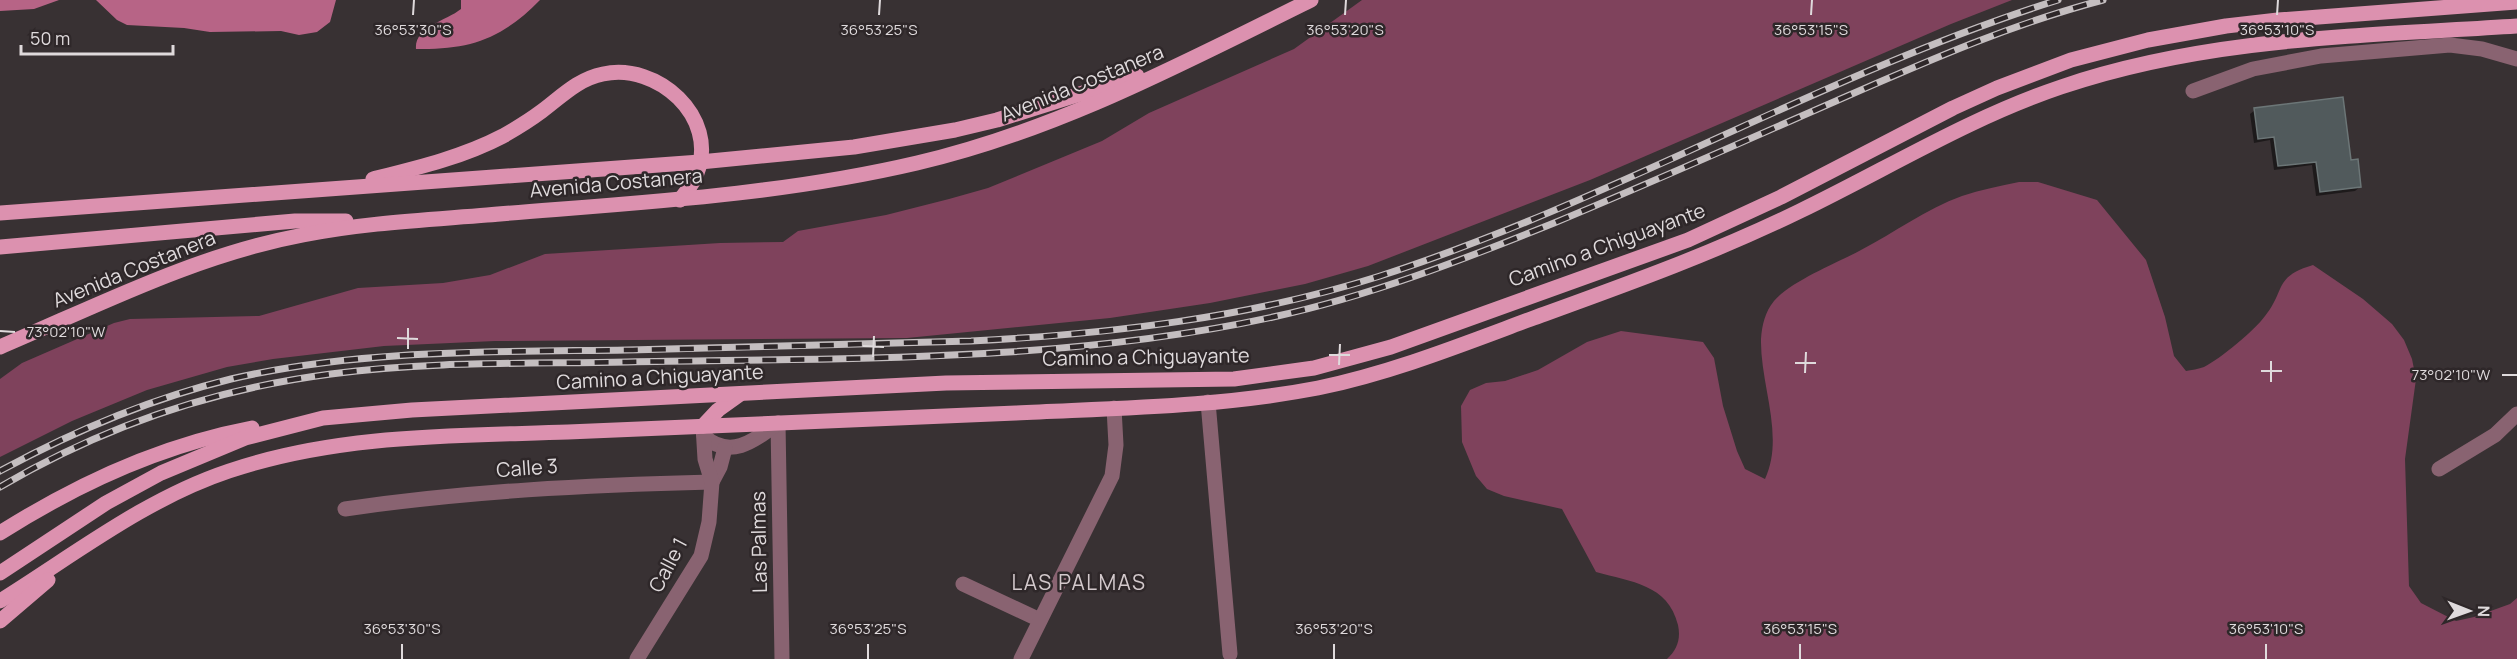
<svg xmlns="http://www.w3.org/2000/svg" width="2517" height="659" viewBox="0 0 2517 659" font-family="Manrope,sans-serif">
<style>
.green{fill:#7f425c}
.water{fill:#b76486}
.shadow{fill:#0007}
.building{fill:#515a5c;stroke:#6c7677;stroke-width:1.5}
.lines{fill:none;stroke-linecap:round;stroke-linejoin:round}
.minor{stroke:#896371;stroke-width:15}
.major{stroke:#dc91af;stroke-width:15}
.rail-casing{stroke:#c4bec0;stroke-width:7}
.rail{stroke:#2e2729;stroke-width:4.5;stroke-dasharray:14;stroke-linecap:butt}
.ticks{fill:none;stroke:#dfdadc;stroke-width:2}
.labels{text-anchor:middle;stroke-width:5;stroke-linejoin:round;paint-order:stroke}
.street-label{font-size:20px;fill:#dfdadc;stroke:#2e2729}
.neighbourhood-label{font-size:21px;letter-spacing:1.5px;fill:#d3c9cc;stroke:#2e2729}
.ticks-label{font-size:15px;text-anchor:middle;fill:#dfdadc;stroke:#2e2729;stroke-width:5;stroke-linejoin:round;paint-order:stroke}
</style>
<rect width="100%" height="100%" fill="#383133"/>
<g class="green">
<polygon points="1362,0 2012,0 1951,24 1590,180 1368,266 1305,284 1210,303 1110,318 907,338 495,341 384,346 273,359 227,367 147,390 72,421 0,457 0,379 22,363 114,323 130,319 259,316 358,288 443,283 490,275 545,254 720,243 783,242 798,231 886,215 949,199 988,188 1102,141 1149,113 1294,49"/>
<path d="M2019 182H2038L2097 200 2146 260 2165 317 2174 356 2186 371C2191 370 2199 369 2204 367 2220 359 2255 330 2265 316 2286 290 2273 277 2313 265L2363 299 2392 324 2404 340 2412 359 2416 379 2405 459 2409 586 2421 603 2456 621 2474 617 2510 604 2517 598V659H1667C1677 650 1681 639 1678 625 1668 584 1631 582 1596 572L1562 509 1504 496 1487 489 1476 476 1462 442 1461 406 1470 390 1486 383 1505 381 1538 370 1587 342 1621 331 1703 342 1714 358 1723 406 1737 451 1745 469 1765 479C1785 436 1760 385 1761 339 1762 325 1765 312 1774 301 1791 281 1837 263 1861 250 1894 233 1926 209 1962 196 1980 190 2000 186 2019 182Z"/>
</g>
<g class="water">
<polygon points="0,0 59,0 34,9 0,11"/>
<polygon points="96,0 336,0 330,22 317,32 299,35 281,31 210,32 184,28 127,25 117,20"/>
<path d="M461 0H540C502 39 470 50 416 49 414 27 446 21 461 9Z"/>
</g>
<polygon class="shadow" points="2255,110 2349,161 2360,187 2355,191 2316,196 2312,165 2274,170 2270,140 2254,143 2250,114"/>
<polygon class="building" points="2343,97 2351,160 2358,159 2361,187 2320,192 2316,162 2278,166 2274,137 2258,139 2254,108"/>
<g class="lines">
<g class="minor">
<polyline points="2193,91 2253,69 2321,56 2450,45 2482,49 2517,59"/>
<polyline points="1208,402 1230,654"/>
<polyline points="778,423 782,659"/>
<path d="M704 436C730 460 754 441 778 423"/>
<polyline points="2439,469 2495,435 2517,414"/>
<polyline points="712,482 720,467 725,448"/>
<path d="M345 509C467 491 588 485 712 482"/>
<polyline points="963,584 1040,620"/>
<polyline points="637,659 701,556 709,522 712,482 705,459 703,426"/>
<polyline points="1021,659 1112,476 1116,445 1114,408"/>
</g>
<g class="major">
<path d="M373 179C417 168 463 157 503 136 517 128 530 120 542 111 562 96 578 79 603 74 657 62 719 117 697 173 694 183 686 192 680 200"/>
<polyline points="0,213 700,162 854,147 955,130 997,120 1137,76"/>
<polyline points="0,247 295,221 346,221"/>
<path d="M0 347C99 305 196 255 303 235 363 223 426 220 487 215 632 203 776 196 917 163 1058 130 1183 63 1311 0"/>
<polyline points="703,426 718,410 739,395"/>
<path d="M0 533C77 484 162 445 252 428"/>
<polyline points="0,573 106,503 161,473 245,438 323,418 412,410 946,383 1234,379 1314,368 1391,347 1688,240 1781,197 1953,108 1997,88 2071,60 2148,40 2226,26 2278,20 2517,2"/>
<path d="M0 601C74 555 145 499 229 471 338 434 454 436 568 432 717 426 866 420 1016 413 1116 408 1219 407 1318 388 1391 373 1461 345 1531 319 1622 286 1712 254 1800 211 1887 169 1969 118 2061 87 2208 37 2364 36 2517 26"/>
<polyline points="0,621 48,580"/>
</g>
<g class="rail-casing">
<g id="rail">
<path d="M0 471C74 431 149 399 231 379 360 349 495 352 627 350 742 348 857 344 971 341 1109 334 1248 318 1380 276 1613 201 1825 73 2058 0"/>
<path d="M0 487C102 427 213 389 331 374 428 361 529 364 627 362 842 358 1061 363 1273 317 1370 296 1462 260 1554 223 1648 184 1742 142 1836 101 1923 63 2011 24 2103 0"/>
</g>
</g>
<use href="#rail" class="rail"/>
</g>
<path class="ticks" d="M413 15 414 0M879 15 880 0M1345 15 1346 0M1811 15 1812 0M2277 15 2278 0M0 331 15 332M397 338 418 339M863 346 884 347M408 349V328M1329 355H1350M873 357 874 336M1795 363H1816M1339 365 1340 344M2261 371H2282M1805 373 1806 352M2502 375H2517M2271 382V361M402 659V644M868 659V644M1334 659V644M1800 659V644M2266 659V644"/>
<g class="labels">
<g class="street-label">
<text transform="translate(1082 83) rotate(-22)" y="7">Avenida Costanera</text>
<text transform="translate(616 183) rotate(-5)" y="7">Avenida Costanera</text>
<text transform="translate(1607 245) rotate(-20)" y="7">Camino a Chiguayante</text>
<text transform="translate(134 269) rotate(-22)" y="7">Avenida Costanera</text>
<text transform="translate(1146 357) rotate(-1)" y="7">Camino a Chiguayante</text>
<text transform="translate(660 377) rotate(-3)" y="7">Camino a Chiguayante</text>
<text transform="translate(527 468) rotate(-4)" y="7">Calle 3</text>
<text transform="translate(759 542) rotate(-91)" y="7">Las Palmas</text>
<text transform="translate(668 565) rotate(-62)" y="7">Calle 1</text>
</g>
<g class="neighbourhood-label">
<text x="1079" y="590">LAS PALMAS</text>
</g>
</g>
<g class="ticks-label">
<text x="413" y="35">36°53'30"S</text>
<text x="879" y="35">36°53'25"S</text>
<text x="1345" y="35">36°53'20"S</text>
<text x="1811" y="35">36°53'15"S</text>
<text x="2277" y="35">36°53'10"S</text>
<text x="66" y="337">73°02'10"W</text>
<text x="2451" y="380">73°02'10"W</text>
<text x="402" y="634">36°53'30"S</text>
<text x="868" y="634">36°53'25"S</text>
<text x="1334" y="634">36°53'20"S</text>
<text x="1800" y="634">36°53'15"S</text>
<text x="2266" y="634">36°53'10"S</text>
</g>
<g transform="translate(2469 611) rotate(91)" stroke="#2e2729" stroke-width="4.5" paint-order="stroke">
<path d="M0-4.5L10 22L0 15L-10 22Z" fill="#dfdadc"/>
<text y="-9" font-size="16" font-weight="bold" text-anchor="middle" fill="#dfdadc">N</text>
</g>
<path d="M21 45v9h152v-9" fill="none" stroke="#dfdadc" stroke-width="3"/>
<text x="30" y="45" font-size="18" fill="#dfdadc" stroke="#2e2729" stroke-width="4.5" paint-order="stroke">50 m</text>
</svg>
